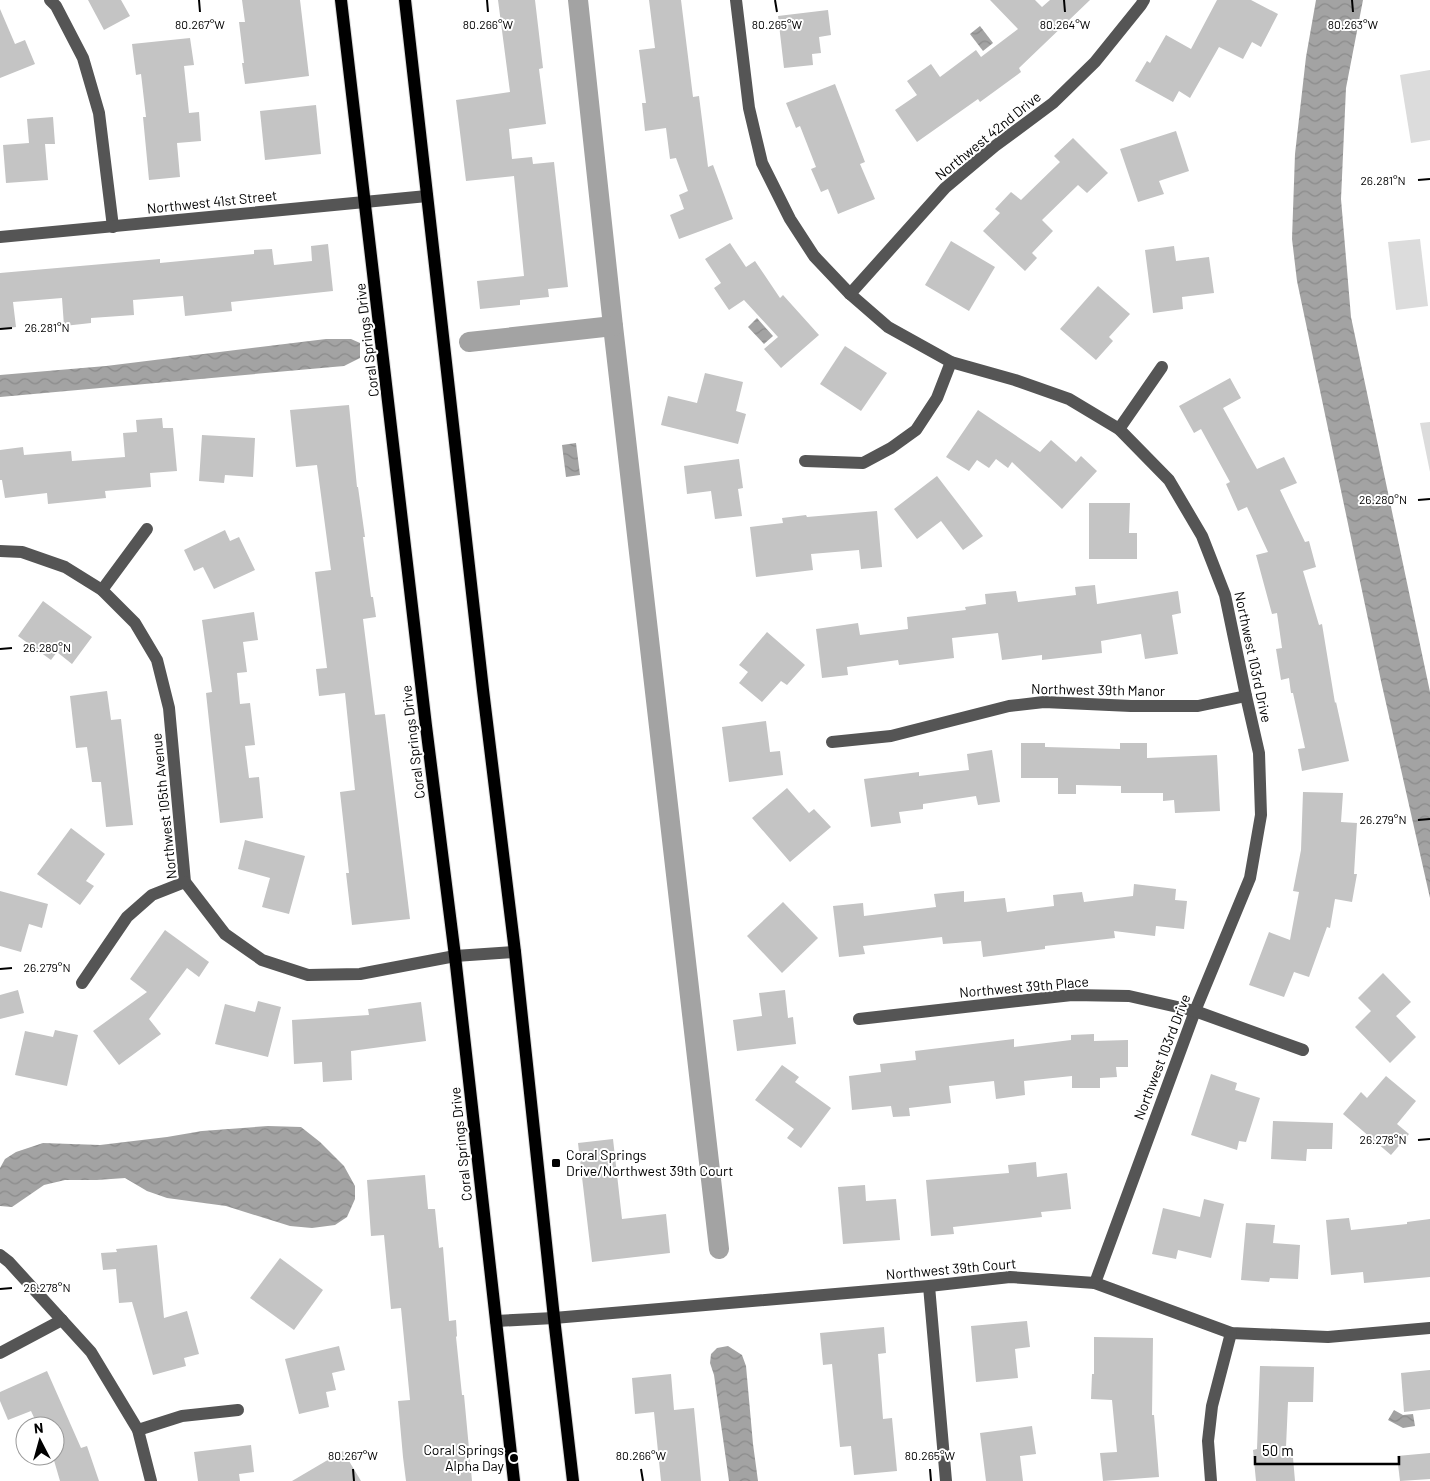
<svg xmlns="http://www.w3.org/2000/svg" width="1430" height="1481" viewBox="0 0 1430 1481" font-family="Barlow,sans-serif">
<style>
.pitch{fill:#dcdcdc}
.water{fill:url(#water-waves)}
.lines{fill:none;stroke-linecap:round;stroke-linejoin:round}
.canal{stroke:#a3a3a3;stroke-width:20}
.building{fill:#c4c4c4}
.major-casing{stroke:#dbdbdb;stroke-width:14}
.minor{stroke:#555;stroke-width:12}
.major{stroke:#000;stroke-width:12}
.ticks{fill:none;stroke:#000;stroke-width:2}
.poi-dot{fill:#000;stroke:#fff;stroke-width:2}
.labels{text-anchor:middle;stroke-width:4;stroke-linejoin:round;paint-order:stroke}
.street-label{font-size:14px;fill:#000;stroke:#fff}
.poi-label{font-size:14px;fill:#000;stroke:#fff;text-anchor:start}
.ticks-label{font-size:12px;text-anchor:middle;fill:#000;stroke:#fff;stroke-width:4;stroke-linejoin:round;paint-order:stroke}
</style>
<defs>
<pattern id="water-waves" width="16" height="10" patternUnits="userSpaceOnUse" patternTransform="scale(1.25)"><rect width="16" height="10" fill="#a3a3a3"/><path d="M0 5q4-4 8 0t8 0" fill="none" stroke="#8b8b8b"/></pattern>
</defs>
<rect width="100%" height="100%" fill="#fff"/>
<g class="pitch">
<polygon points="1430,70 1430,140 1411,143 1400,75"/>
<polygon points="1420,239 1428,306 1396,310 1388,242"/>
<polygon points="1430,422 1430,472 1420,423"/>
</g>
<g class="water">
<polygon points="1316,0 1363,0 1346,88 1341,199 1351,317 1430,692 1430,898 1381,681 1297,281 1292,239 1295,154 1306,57"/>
<polygon points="980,26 993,43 983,51 970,34"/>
<polygon points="757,318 773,336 764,344 748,327"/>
<polygon points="326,339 351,339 360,343 360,358 344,366 0,397 0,375 106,366"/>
<polygon points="576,443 580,475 566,477 562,445"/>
<polygon points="268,1126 301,1127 320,1142 344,1166 355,1186 355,1199 347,1217 335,1225 312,1228 290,1226 226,1206 167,1198 147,1191 125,1178 97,1180 65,1180 44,1185 12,1207 0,1206 0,1168 5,1159 16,1152 43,1143 100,1145 167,1137 202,1131"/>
<polygon points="728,1346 742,1355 746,1366 753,1444 758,1481 729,1481 714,1375 710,1363 711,1354 717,1348"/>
<polygon points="1394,1410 1403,1415 1413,1414 1415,1426 1403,1428 1388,1420"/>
</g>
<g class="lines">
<g class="canal">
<polyline points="578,0 613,326 719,1249"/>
<polyline points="469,342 613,326"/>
</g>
</g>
<g class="building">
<polygon points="88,0 121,0 130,16 104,30"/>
<polygon points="242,0 300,0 309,76 245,84 242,63 244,63 239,22 245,22"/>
<polygon points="498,0 535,0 543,68 539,69 546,124 509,129 512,159 532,157 533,164 554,162 568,287 548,289 549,297 520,300 520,305 480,309 477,281 524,276 514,176 466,181 456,100 510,92"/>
<polygon points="649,0 681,0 693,97 699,96 708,167 713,165 733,219 679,239 670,215 684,209 679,195 688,191 676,158 670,159 666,128 645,131 642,103 646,103 639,50 655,48"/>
<polygon points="990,0 1035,0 1042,7 1050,0 1090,0 1019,68 1021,72 980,102 978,99 917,142 895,110 917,95 907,81 931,64 940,77 976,50 981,57 1018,29"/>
<polygon points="1217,0 1251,0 1278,14 1261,47 1252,42 1243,59 1219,47 1190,98 1179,91 1173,102 1135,81 1147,61 1150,63 1166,35 1191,49"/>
<polygon points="0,9 15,44 25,40 35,64 0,78"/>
<polygon points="828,10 831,35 819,37 821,53 812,54 813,65 784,68 778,16"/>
<polygon points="190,38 194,65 184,66 189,113 199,112 201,141 177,143 180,177 149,180 143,117 146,117 141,74 136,75 132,44"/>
<polygon points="835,84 865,162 860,164 875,199 838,214 828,189 821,192 811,169 816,167 800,126 796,128 786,103"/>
<polygon points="316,105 321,154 265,160 260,111"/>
<polygon points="53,117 55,144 45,144 48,180 6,183 3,145 29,143 27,119"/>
<polygon points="1176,131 1189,171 1159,181 1164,194 1138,202 1120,149"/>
<polygon points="1073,138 1108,173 1087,193 1078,185 1042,220 1053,231 1032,253 1037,258 1025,271 983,231 1000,213 995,209 1011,192 1021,200 1060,162 1054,156"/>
<polygon points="951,241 995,267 969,311 925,285"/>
<polygon points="730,243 746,267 755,261 780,298 783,295 819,335 781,368 764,349 778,337 744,300 729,310 714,288 721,283 705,259"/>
<polygon points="328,244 333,291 231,302 232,311 185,316 183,296 133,300 134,315 91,318 91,323 64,326 62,298 13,302 16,327 0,329 0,273 160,259 160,263 254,254 254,250 272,249 274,265 312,261 311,246"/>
<polygon points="1174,246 1176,261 1209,257 1214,293 1182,297 1183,309 1153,313 1145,250"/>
<polygon points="1098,286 1130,314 1109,337 1113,341 1096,360 1060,329"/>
<polygon points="845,346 887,373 861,411 820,384"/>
<polygon points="705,373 743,382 736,411 746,414 738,444 661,425 668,396 697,403"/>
<polygon points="1230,378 1241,398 1223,408 1257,469 1284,457 1297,483 1280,490 1305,542 1309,541 1316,567 1303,571 1319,625 1322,624 1335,703 1336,702 1349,761 1302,771 1298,749 1305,748 1293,693 1291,693 1289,678 1281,680 1276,649 1282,648 1277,613 1272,614 1256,555 1268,552 1247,507 1238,511 1226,484 1230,482 1201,429 1194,433 1179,406"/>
<polygon points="349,405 357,487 358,487 365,537 363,537 371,597 373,597 376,617 363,619 375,715 385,714 410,919 352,925 346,873 349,873 340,792 355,790 345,693 319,696 316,669 327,668 315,572 331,570 317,465 296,467 290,410"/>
<polygon points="978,410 1040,452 1051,440 1076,462 1081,456 1097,471 1062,509 1012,462 1008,468 996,459 989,468 977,460 969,471 946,457"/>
<polygon points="162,418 163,428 173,428 177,471 150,473 151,487 105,491 106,498 48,504 47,493 5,498 2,480 0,480 0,450 23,447 24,455 71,451 72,461 125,457 123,433 137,432 136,420"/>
<polygon points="202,435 255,438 253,477 225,475 224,483 199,481"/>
<polygon points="739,459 743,488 738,489 742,516 715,519 711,491 687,494 684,466"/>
<polygon points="937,476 983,536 963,550 941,521 917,539 894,509"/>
<polygon points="1089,503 1130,503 1129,533 1137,533 1137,559 1089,559"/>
<polygon points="877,511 882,567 861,569 859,550 811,554 813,570 756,577 750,527 783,523 782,518 806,515 807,517"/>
<polygon points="225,530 230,541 239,537 255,570 214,589 203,567 194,571 184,550"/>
<polygon points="1095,585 1097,604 1178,591 1181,613 1172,615 1178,654 1145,659 1141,634 1101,641 1102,653 1042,660 1042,655 1002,660 998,633 952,638 954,658 899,665 898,660 847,667 848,675 822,678 816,629 858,623 860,635 908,629 907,617 966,610 965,607 986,604 985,594 1016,591 1018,602 1076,595 1075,587"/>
<polygon points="43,601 92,637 72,664 57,652 51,660 18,636"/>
<polygon points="254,612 258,640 243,642 247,672 237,673 240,704 250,703 255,745 245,746 249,778 259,777 263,818 220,823 206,693 212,692 202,620"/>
<polygon points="767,632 805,665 787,685 781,681 762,702 739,683 748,672 739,665"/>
<polygon points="107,691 111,720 121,719 133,825 106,827 101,782 92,782 87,747 76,748 70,696"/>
<polygon points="766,721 770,752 780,751 783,775 729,782 722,727"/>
<polygon points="1021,743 1045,743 1045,747 1120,749 1120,743 1147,743 1147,758 1217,755 1220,811 1175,813 1174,800 1163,801 1163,793 1121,793 1121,786 1076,785 1076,794 1058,794 1058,778 1021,778"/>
<polygon points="992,750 1000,802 978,805 976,796 923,804 923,809 899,812 901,823 871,827 864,779 919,772 919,776 969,770 967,754"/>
<polygon points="787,788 809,813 814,809 831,827 790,862 752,818"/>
<polygon points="1303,792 1343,793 1341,822 1357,823 1354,874 1357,874 1352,902 1335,899 1330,928 1327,927 1309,977 1294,972 1284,997 1249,985 1269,932 1290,940 1299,892 1293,891 1301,850"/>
<polygon points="71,828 105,854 86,881 94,886 80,905 37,874"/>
<polygon points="245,840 305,856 289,914 262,907 270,878 238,869"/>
<polygon points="1134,884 1176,889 1175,900 1187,901 1184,929 1156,926 1155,936 1114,931 1115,938 1045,946 1045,949 983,957 981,941 943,944 942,937 863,946 865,954 839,957 833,906 863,903 864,916 936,907 934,894 964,891 964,902 1005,898 1007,912 1054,906 1053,895 1082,892 1084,902 1133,896"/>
<polygon points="0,891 48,904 42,928 29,924 21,952 0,946"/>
<polygon points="783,902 818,938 782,973 747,936"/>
<polygon points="165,930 209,962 199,977 187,968 149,1019 161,1034 119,1065 93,1031 147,992 130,979"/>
<polygon points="1383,973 1411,1002 1396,1016 1416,1037 1390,1063 1355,1027 1371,1011 1358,998"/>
<polygon points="18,990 24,1013 0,1019 0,995"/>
<polygon points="785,990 788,1018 793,1017 796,1044 737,1051 733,1020 762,1016 759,993"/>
<polygon points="258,1001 281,1007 268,1057 215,1044 225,1004 255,1012"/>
<polygon points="421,1002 426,1041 351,1051 352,1080 323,1082 322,1062 294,1064 292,1020 369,1015 368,1009"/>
<polygon points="55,1030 78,1035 67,1086 15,1075 25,1031 53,1037"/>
<polygon points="1094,1034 1094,1041 1128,1040 1128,1067 1116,1067 1117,1077 1100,1078 1100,1088 1072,1088 1072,1076 1024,1081 1025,1095 996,1099 994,1081 949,1086 951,1103 909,1108 910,1116 893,1117 891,1106 852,1110 849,1076 881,1072 880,1064 916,1060 915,1051 1014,1039 1014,1047 1071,1040 1071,1035"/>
<polygon points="782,1065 799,1077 795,1082 831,1108 801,1148 787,1138 794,1129 755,1100"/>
<polygon points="1211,1074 1237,1083 1235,1090 1260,1098 1246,1142 1239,1141 1237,1150 1191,1135"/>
<polygon points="1386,1076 1416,1101 1397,1124 1409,1134 1391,1155 1343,1114 1361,1092 1367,1098"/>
<polygon points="1273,1121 1333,1123 1332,1149 1307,1149 1306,1161 1271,1159"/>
<polygon points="613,1139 622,1219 666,1214 670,1253 592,1262 578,1143"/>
<polygon points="1036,1162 1037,1177 1067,1173 1071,1209 1041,1212 1042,1217 953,1227 954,1234 931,1236 926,1180 1009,1173 1008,1165"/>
<polygon points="425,1175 428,1209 435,1209 439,1248 443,1247 449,1321 456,1320 457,1336 456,1337 462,1395 464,1395 472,1481 406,1481 403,1457 398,1401 410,1400 401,1308 391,1309 384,1235 371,1236 367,1180"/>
<polygon points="865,1185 866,1201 896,1199 900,1240 843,1244 838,1187"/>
<polygon points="1204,1199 1224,1204 1211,1258 1178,1250 1176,1259 1152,1254 1163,1208 1200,1217"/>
<polygon points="1349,1218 1351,1230 1407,1224 1407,1222 1430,1219 1430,1277 1364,1283 1363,1272 1331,1275 1326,1220"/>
<polygon points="1246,1223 1275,1225 1273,1243 1300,1245 1298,1279 1270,1278 1269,1282 1241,1280"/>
<polygon points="157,1245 164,1318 187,1311 199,1354 184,1358 186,1366 153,1375 132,1302 119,1303 116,1269 103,1270 101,1253 117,1252 116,1249"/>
<polygon points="280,1258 323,1290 294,1330 250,1298"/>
<polygon points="1027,1321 1030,1347 1015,1349 1018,1378 976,1382 971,1326"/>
<polygon points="884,1327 886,1353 878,1354 883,1419 892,1418 897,1471 854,1475 851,1446 840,1447 832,1364 823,1365 820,1333"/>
<polygon points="1094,1337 1153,1338 1152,1415 1154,1415 1159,1477 1103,1481 1100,1453 1117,1452 1112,1400 1091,1399 1092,1374 1094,1374"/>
<polygon points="339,1346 345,1370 332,1373 336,1390 326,1392 329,1407 299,1414 285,1359"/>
<polygon points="1260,1366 1314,1367 1313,1402 1288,1402 1286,1447 1292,1446 1295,1481 1256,1481 1253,1450 1257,1449"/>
<polygon points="1430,1370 1430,1409 1404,1412 1401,1373"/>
<polygon points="47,1371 81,1448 87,1446 99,1481 60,1481 53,1457 55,1456 55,1426 38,1426 31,1411 8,1420 0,1401 0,1392"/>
<polygon points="671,1374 674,1410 694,1408 701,1481 661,1481 654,1412 635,1414 632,1378"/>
<polygon points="1032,1426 1036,1454 1020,1456 1023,1481 986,1481 980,1433"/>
<polygon points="251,1445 254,1472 239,1474 240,1481 198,1481 194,1452"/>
<polygon points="343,1451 361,1481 292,1481"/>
<polygon points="1430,1453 1430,1479 1400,1481 1397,1456"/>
</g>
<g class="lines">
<g class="major-casing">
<g id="major">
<polyline points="341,0 426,726 455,956 514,1481"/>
<polyline points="405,0 483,690 515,952 554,1318 573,1481"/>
</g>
</g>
<g class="minor">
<polyline points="50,0 56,6 83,58 99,113 113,227"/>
<polyline points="736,0 749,108 762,163 790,219 814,256 850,294 888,327 951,362 1015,380 1069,399 1119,429 1169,480 1202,536 1225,595 1246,696 1259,753 1261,815 1250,878 1195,1011 1095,1283"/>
<polyline points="0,237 427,196"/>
<polyline points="850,294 945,188 995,146 1053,103 1095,62 1141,5 1144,0"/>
<polyline points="1119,429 1162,367"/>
<polyline points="805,461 863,463 891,448 916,430 937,398 951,362"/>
<polyline points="0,551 22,552 65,567 102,590 135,623 157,660 169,708 185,882 225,934 262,960 308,975 360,974 455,956 515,952"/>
<polyline points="102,590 147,529"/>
<polyline points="832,742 891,736 1009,706 1044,702 1131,706 1198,706 1246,696"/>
<polyline points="82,983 127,917 152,895 185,882"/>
<polyline points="859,1019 1072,995 1129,996 1195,1011 1303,1050"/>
<polyline points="0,1255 9,1262 91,1352 138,1430 151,1481"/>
<polyline points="929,1286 946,1481"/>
<polyline points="496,1321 554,1318 929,1286 1010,1277 1095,1283 1231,1333 1328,1337 1430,1328"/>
<polyline points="0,1353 62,1320"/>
<polyline points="138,1430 182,1416 238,1410"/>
<polyline points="1211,1481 1208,1441 1212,1406 1231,1333"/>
</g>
<use href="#major" class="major"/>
</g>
<path class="ticks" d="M199 0 200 12M487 0 488 12M775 0 777 12M1064 0 1065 12M1352 0 1353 12M1418 180 1430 179M0 329 12 328M1418 500 1430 499M0 649 12 648M1418 820 1430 819M0 969 12 968M1418 1140 1430 1139M0 1289 12 1288M353 1469 354 1481M641 1469 643 1481M930 1469 931 1481"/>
<g class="poi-dot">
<rect x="551" y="1158" width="10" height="10" rx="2.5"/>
<circle cx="514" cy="1458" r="5"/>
</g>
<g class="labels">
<g class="street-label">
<text transform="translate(988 136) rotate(-39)" y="5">Northwest 42nd Drive</text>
<text transform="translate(212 202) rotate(-6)" y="5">Northwest 41st Street</text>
<text transform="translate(367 340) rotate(-97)" y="5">Coral Springs Drive</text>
<text transform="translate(1253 657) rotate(78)" y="5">Northwest 103rd Drive</text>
<text transform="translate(1098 690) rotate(1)" y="5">Northwest 39th Manor</text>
<text transform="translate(413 742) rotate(-97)" y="5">Coral Springs Drive</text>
<text transform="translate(164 806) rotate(-96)" y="5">Northwest 105th Avenue</text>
<text transform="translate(1024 987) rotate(-5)" y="5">Northwest 39th Place</text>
<text transform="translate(1162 1057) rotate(-69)" y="5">Northwest 103rd Drive</text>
<text transform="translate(461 1144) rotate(-96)" y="5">Coral Springs Drive</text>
<text transform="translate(951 1269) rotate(-5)" y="5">Northwest 39th Court</text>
</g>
<g class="poi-label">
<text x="566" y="1160">Coral Springs<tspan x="566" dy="16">Drive/Northwest 39th Court</tspan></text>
<text x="504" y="1455" text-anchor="end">Coral Springs<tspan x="504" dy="16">Alpha Day</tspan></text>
</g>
</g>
<g class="ticks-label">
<text x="200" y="29">80.267°W</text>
<text x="488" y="29">80.266°W</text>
<text x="777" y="29">80.265°W</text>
<text x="1065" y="29">80.264°W</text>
<text x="1353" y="29">80.263°W</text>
<text x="1383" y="185">26.281°N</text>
<text x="47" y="332">26.281°N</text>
<text x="1383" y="504">26.280°N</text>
<text x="47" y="652">26.280°N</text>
<text x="1383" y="824">26.279°N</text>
<text x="47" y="972">26.279°N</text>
<text x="1383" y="1144">26.278°N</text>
<text x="47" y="1292">26.278°N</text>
<text x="353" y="1460">80.267°W</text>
<text x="641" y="1460">80.266°W</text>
<text x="930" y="1460">80.265°W</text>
</g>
<g transform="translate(40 1441) rotate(354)"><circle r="24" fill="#ffffff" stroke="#999999"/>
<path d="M0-4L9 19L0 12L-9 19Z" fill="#000000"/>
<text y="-8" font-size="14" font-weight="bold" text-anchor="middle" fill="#000000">N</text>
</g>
<path d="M1255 1456v8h144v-8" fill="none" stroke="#000000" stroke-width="2.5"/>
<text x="1262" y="1456" font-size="15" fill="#000000" stroke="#ffffff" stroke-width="4" paint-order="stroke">50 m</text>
</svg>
